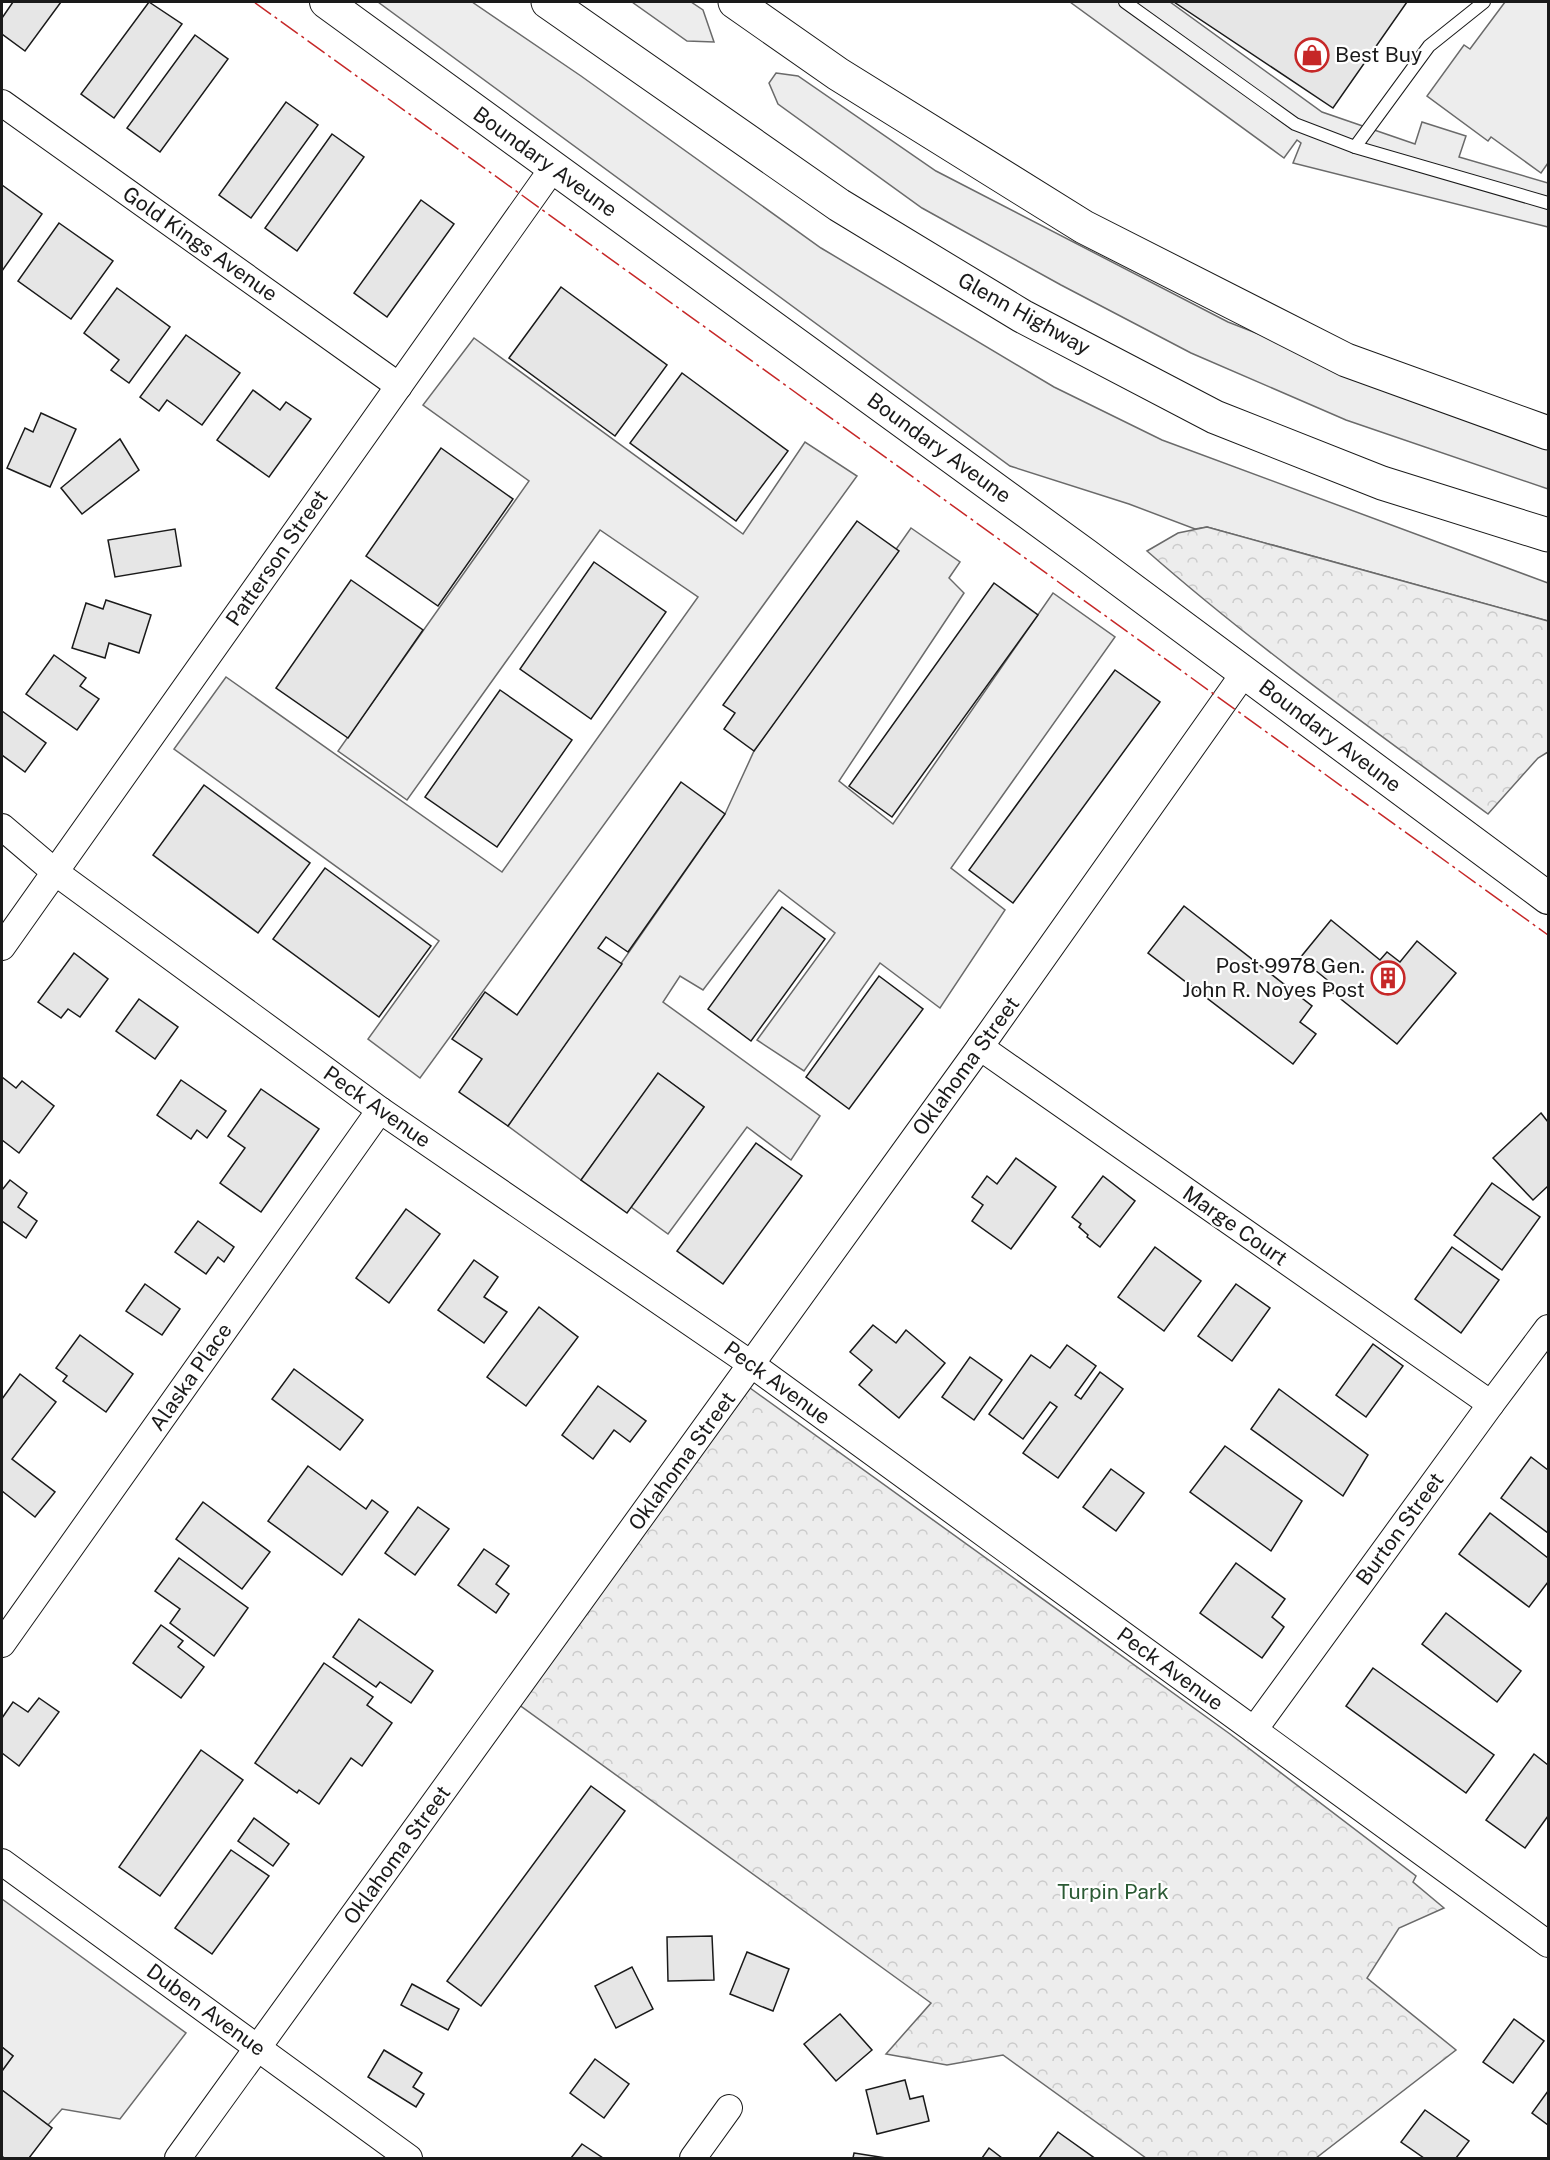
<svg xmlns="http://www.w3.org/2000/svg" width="1550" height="2160" viewBox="0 0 1550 2160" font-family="'Public Sans',sans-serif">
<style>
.built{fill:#ededed;stroke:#6a6a6a;stroke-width:1.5}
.forest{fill:url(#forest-crowns);stroke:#6a6a6a;stroke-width:1.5}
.building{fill:#e6e6e6;stroke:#1a1a1a;stroke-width:1.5}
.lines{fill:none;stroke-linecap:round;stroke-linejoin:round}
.service-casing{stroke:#1a1a1a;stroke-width:14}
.minor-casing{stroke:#1a1a1a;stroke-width:28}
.tertiary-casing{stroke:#1a1a1a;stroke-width:34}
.motorway-casing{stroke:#1a1a1a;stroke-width:35}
.service{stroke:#fff;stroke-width:12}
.minor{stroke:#fff;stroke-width:26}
.tertiary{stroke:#fff;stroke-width:32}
.motorway{stroke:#fff;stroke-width:33}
.power{stroke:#c62828;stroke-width:1.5;stroke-dasharray:21 4.5 3 4.5;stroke-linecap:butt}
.labels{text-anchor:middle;stroke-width:4.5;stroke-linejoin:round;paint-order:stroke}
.poi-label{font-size:21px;fill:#1a1a1a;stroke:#fff;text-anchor:start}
.street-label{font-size:21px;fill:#1a1a1a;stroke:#fff}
.park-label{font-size:21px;fill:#2b5a34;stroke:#fff}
</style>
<defs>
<pattern id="forest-crowns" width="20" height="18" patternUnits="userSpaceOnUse" patternTransform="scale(1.5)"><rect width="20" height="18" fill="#ededed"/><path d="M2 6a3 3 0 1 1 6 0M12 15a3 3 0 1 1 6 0" fill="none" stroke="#cbcbcb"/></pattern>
</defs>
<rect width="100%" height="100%" fill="#fff"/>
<g class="built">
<polygon points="378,2 472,2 581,76 821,248 1054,387 1162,440 1548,583 1548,621 1207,527 1195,529 1129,504 1010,466"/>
<polygon points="632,2 691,2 703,10 714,42 687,41"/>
<polygon points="1070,2 1170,2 1322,112 1415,144 1422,122 1466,136 1459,157 1548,183 1548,227 1293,163 1301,143 1297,140 1284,158"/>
<polygon points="1505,2 1548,2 1548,163 1541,173 1491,137 1488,141 1427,96 1464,45 1470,49"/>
<polygon points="776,73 798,76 936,171 1228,322 1548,447 1548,489 1346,420 1191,353 1061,285 922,208 778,104 769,83"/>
<polygon points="474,338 743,534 805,442 857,476 420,1078 368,1039 439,941 174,749 226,677 502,872 698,597 600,530 407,800 338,751 529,481 423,405"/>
<polygon points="911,528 960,562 949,578 964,593 839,781 893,824 1053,593 1115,637 951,868 1005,910 940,1008 880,963 804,1071 757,1040 835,933 779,890 703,990 680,976 663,1002 820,1116 791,1160 747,1127 668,1234 631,1207 704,1107 659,1074 581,1180 508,1126 725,814 754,751"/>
<polygon points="2,1899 186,2033 120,2119 62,2109 48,2125 2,2090 2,2071 13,2056 2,2047"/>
</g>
<g class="forest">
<path d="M1207 527 1548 621V752L1538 758 1488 814C1372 729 1255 646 1147 551L1178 533Z"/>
<polygon points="750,1388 1230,1734 1416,1876 1413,1882 1444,1908 1399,1928 1367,1978 1456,2050 1316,2158 1146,2158 1003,2055 947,2065 886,2054 931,2003 518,1704"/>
</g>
<g class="building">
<polygon points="13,2 61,2 25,51 2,34 2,18"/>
<polygon points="149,2 182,24 114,118 81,94"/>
<polygon points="1174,2 1407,2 1333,108"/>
<polygon points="195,35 228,59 160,152 127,128"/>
<polygon points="286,102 318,125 251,218 219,195"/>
<polygon points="332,134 364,157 297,251 265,228"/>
<polygon points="2,185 42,214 2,271"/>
<polygon points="421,200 454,224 387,317 354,293"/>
<polygon points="59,223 113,261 71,319 18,281"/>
<polygon points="561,287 667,365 615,436 509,358"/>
<polygon points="117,288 170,327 129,383 111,370 119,360 84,333"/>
<polygon points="186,335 240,373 202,425 167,400 159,411 140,397"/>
<polygon points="682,373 788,451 736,521 630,443"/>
<polygon points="253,390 280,410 286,402 311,419 269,477 217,440"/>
<polygon points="41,413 76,429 50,487 7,468 25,428 33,432"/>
<polygon points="120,439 139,470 82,514 61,488"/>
<polygon points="441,448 513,499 438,606 366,556"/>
<polygon points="857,521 899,551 754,751 724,729 735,713 723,705"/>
<polygon points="175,529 181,566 115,577 108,540"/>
<polygon points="594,562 666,612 591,719 520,669"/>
<polygon points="351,580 423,630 348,738 276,688"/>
<polygon points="994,583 1038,615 892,817 849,786"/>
<polygon points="106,600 151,615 139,653 109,643 105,658 72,648 86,603 103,609"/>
<polygon points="54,655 86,678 80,686 99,699 77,730 26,694"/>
<polygon points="1115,670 1160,702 1013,903 969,870"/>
<polygon points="500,690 572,740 497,847 425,797"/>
<polygon points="2,711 46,743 25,772 2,755"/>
<polygon points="681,782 725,814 628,952 606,937 598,948 622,964 508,1126 459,1092 482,1059 452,1039 485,992 517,1015"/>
<polygon points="204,785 310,863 258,933 153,855"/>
<polygon points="325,868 431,946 379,1017 273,939"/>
<polygon points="1184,906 1312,1006 1300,1022 1316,1034 1293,1064 1148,953"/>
<polygon points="782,907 825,939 751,1041 708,1009"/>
<polygon points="1331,920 1380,960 1387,952 1400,962 1417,941 1456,973 1397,1044 1327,988 1331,983 1300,958"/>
<polygon points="74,953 108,979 80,1017 68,1009 61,1018 38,1002"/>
<polygon points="879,976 923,1009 849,1109 806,1077"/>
<polygon points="139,999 178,1027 155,1059 116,1031"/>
<polygon points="658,1073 704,1107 627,1213 581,1180"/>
<polygon points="2,1077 16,1088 22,1081 54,1106 19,1153 2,1140"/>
<polygon points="181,1080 226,1111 207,1138 197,1130 191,1139 157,1115"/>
<polygon points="261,1089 319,1129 261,1212 220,1183 245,1148 228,1136"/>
<polygon points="1541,1113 1548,1122 1548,1186 1533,1200 1493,1158"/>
<polygon points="756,1143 802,1176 723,1284 677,1251"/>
<polygon points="1016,1158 1056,1187 1011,1249 972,1221 983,1205 972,1197 987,1176 997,1184"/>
<polygon points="1103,1176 1135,1201 1100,1247 1087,1237 1088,1235 1079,1227 1081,1224 1072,1217"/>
<polygon points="10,1180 27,1193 18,1207 37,1221 26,1238 2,1221 2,1190"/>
<polygon points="1492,1183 1540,1217 1502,1270 1454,1235"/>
<polygon points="406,1209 440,1234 389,1303 356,1278"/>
<polygon points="198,1221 234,1247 224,1262 218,1257 206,1274 175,1252"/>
<polygon points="1155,1247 1201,1281 1164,1331 1118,1297"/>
<polygon points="1452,1247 1499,1280 1461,1333 1415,1299"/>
<polygon points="474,1260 498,1277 484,1297 507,1312 484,1343 438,1310"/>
<polygon points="145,1284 180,1309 162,1335 126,1311"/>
<polygon points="1236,1284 1270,1308 1232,1361 1198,1336"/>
<polygon points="539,1307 578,1337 526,1406 487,1377"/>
<polygon points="873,1325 896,1343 906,1330 945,1363 899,1418 859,1385 872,1370 850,1352"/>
<polygon points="80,1335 133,1374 106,1412 63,1381 67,1376 56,1368"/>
<polygon points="1373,1344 1403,1366 1366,1417 1336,1395"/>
<polygon points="1067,1345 1096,1366 1075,1395 1081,1399 1100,1372 1123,1389 1058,1478 1023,1453 1057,1407 1050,1402 1023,1439 989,1414 1031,1355 1050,1368"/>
<polygon points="970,1357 1002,1380 974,1420 942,1397"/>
<polygon points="294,1369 363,1420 340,1450 272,1399"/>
<polygon points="20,1374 56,1402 12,1459 55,1492 35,1517 2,1491 2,1399"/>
<polygon points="598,1386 646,1421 630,1442 614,1430 593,1459 562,1435"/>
<polygon points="1279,1389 1368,1455 1343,1496 1251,1429"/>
<polygon points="1225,1446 1302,1501 1271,1551 1190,1492"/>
<polygon points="1531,1457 1548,1470 1548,1533 1501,1498"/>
<polygon points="308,1466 366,1509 372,1500 388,1512 342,1575 268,1521"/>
<polygon points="1111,1469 1144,1493 1116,1531 1083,1507"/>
<polygon points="203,1502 270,1552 242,1589 176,1539"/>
<polygon points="418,1507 449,1529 415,1575 385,1553"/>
<polygon points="1490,1513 1548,1558 1548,1582 1529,1607 1459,1554"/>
<polygon points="484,1549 509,1566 496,1584 509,1594 496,1613 458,1585"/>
<polygon points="179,1558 248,1608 214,1656 170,1623 180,1609 155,1591"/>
<polygon points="1236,1563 1285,1599 1272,1617 1284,1627 1262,1658 1200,1613"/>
<polygon points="1446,1613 1521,1671 1497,1702 1422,1644"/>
<polygon points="359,1619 433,1671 411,1703 380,1682 376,1687 333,1657"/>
<polygon points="161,1625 183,1641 178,1647 204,1667 181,1698 133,1663"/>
<polygon points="324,1663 373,1697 367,1705 392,1723 362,1766 351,1758 319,1804 299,1790 297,1793 255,1763"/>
<polygon points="1373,1668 1494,1755 1466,1793 1346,1706"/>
<polygon points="39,1698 59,1712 19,1766 2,1753 2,1718 13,1702 28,1712"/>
<polygon points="201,1750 243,1780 160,1896 119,1867"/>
<polygon points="1534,1754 1548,1765 1548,1816 1525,1848 1486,1820"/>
<polygon points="591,1786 625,1811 481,2006 447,1981"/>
<polygon points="254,1818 289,1844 273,1866 238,1841"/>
<polygon points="231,1850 269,1876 212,1954 175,1928"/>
<polygon points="712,1936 714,1980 668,1981 667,1937"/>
<polygon points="747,1952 789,1969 773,2011 730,1994"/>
<polygon points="632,1967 653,2009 616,2028 595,1986"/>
<polygon points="412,1984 459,2009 448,2030 401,2005"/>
<polygon points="840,2014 872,2050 836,2081 804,2044"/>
<polygon points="1514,2019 1544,2041 1513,2083 1483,2062"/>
<polygon points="2,2047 13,2056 2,2071"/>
<polygon points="384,2050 422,2073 413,2087 424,2094 416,2107 368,2077"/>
<polygon points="595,2059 629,2084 604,2118 570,2093"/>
<polygon points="905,2080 910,2099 923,2096 929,2121 877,2134 866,2090"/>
<polygon points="2,2090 52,2128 29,2158 4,2158 2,2156"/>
<polygon points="1548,2091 1548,2125 1532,2113"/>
<polygon points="1425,2110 1469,2141 1456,2158 1424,2158 1401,2142"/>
<polygon points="1058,2132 1093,2157 1091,2158 1039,2158"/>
<polygon points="582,2144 603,2158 571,2158"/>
<polygon points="989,2148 1002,2158 982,2158"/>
<polygon points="854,2153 886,2158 853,2158"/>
</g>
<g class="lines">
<g class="service-casing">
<g id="service">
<polyline points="1125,2 1295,124 1355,147 1548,203"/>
<polyline points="1355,147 1429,46 1484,2"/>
</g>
</g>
<g class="minor-casing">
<g id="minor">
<polyline points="2,103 399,386"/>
<polyline points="2,827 55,872 380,1110 751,1364 1548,1944"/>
<polyline points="2,947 553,168"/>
<polyline points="980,1047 1491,1404"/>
<polyline points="2,1644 380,1110"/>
<polyline points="1254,1730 1491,1404 1548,1328"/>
<polyline points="2,1862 409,2158"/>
<polyline points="178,2158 980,1047 1245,672"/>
<polyline points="693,2158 729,2108"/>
</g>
</g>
<g class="tertiary-casing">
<polyline id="tertiary" points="326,2 1086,555 1548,898"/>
</g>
<g class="motorway-casing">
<g id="motorway">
<polyline points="548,2 839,205 1022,316 1215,417 1382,483 1548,535"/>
<polyline points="735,2 838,74 1084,227 1346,360 1548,433"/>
</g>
</g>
<use href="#service" class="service"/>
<use href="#minor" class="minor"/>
<use href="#tertiary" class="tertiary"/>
<use href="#motorway" class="motorway"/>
<polyline class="power" points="254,2 1548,935"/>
</g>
<defs>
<g id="shop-ring" transform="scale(1.725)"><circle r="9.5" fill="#fff" stroke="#c62828" stroke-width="1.5"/><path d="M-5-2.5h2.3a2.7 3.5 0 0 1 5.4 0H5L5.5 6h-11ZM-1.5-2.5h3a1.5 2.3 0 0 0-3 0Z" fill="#c62828"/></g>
<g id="building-ring" transform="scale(1.725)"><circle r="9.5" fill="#fff" stroke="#c62828" stroke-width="1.5"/><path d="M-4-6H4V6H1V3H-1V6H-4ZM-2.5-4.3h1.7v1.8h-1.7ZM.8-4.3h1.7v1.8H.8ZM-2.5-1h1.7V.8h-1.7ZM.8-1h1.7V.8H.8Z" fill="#c62828"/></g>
</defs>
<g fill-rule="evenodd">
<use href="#shop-ring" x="1312" y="55"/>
<use href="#building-ring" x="1388" y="978"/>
</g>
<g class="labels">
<g class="poi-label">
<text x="1335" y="62">Best Buy</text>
<text x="1365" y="973" text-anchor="end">Post 9978 Gen.<tspan x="1365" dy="24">John R. Noyes Post</tspan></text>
</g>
<g class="street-label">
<text transform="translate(545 162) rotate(36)" y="7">Boundary Aveune</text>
<text transform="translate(200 244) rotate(35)" y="7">Gold Kings Avenue</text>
<text transform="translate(1024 314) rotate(29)" y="7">Glenn Highway</text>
<text transform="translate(939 448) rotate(36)" y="7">Boundary Aveune</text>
<text transform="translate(277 558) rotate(-55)" y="7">Patterson Street</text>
<text transform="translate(1330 736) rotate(37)" y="7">Boundary Aveune</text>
<text transform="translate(966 1066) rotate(-54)" y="7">Oklahoma Street</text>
<text transform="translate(377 1107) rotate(35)" y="7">Peck Avenue</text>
<text transform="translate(1235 1226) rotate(35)" y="7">Marge Court</text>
<text transform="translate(191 1377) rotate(-55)" y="7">Alaska Place</text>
<text transform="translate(777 1383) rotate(36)" y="7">Peck Avenue</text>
<text transform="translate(682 1461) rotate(-54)" y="7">Oklahoma Street</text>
<text transform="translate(1400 1529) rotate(-54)" y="7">Burton Street</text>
<text transform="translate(1170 1669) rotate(36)" y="7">Peck Avenue</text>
<text transform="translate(397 1855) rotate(-54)" y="7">Oklahoma Street</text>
<text transform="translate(206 2010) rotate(36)" y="7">Duben Avenue</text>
</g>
<g class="park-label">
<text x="1113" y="1899">Turpin Park</text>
</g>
</g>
<rect width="1550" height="2160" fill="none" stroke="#1a1a1a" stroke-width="6"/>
</svg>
